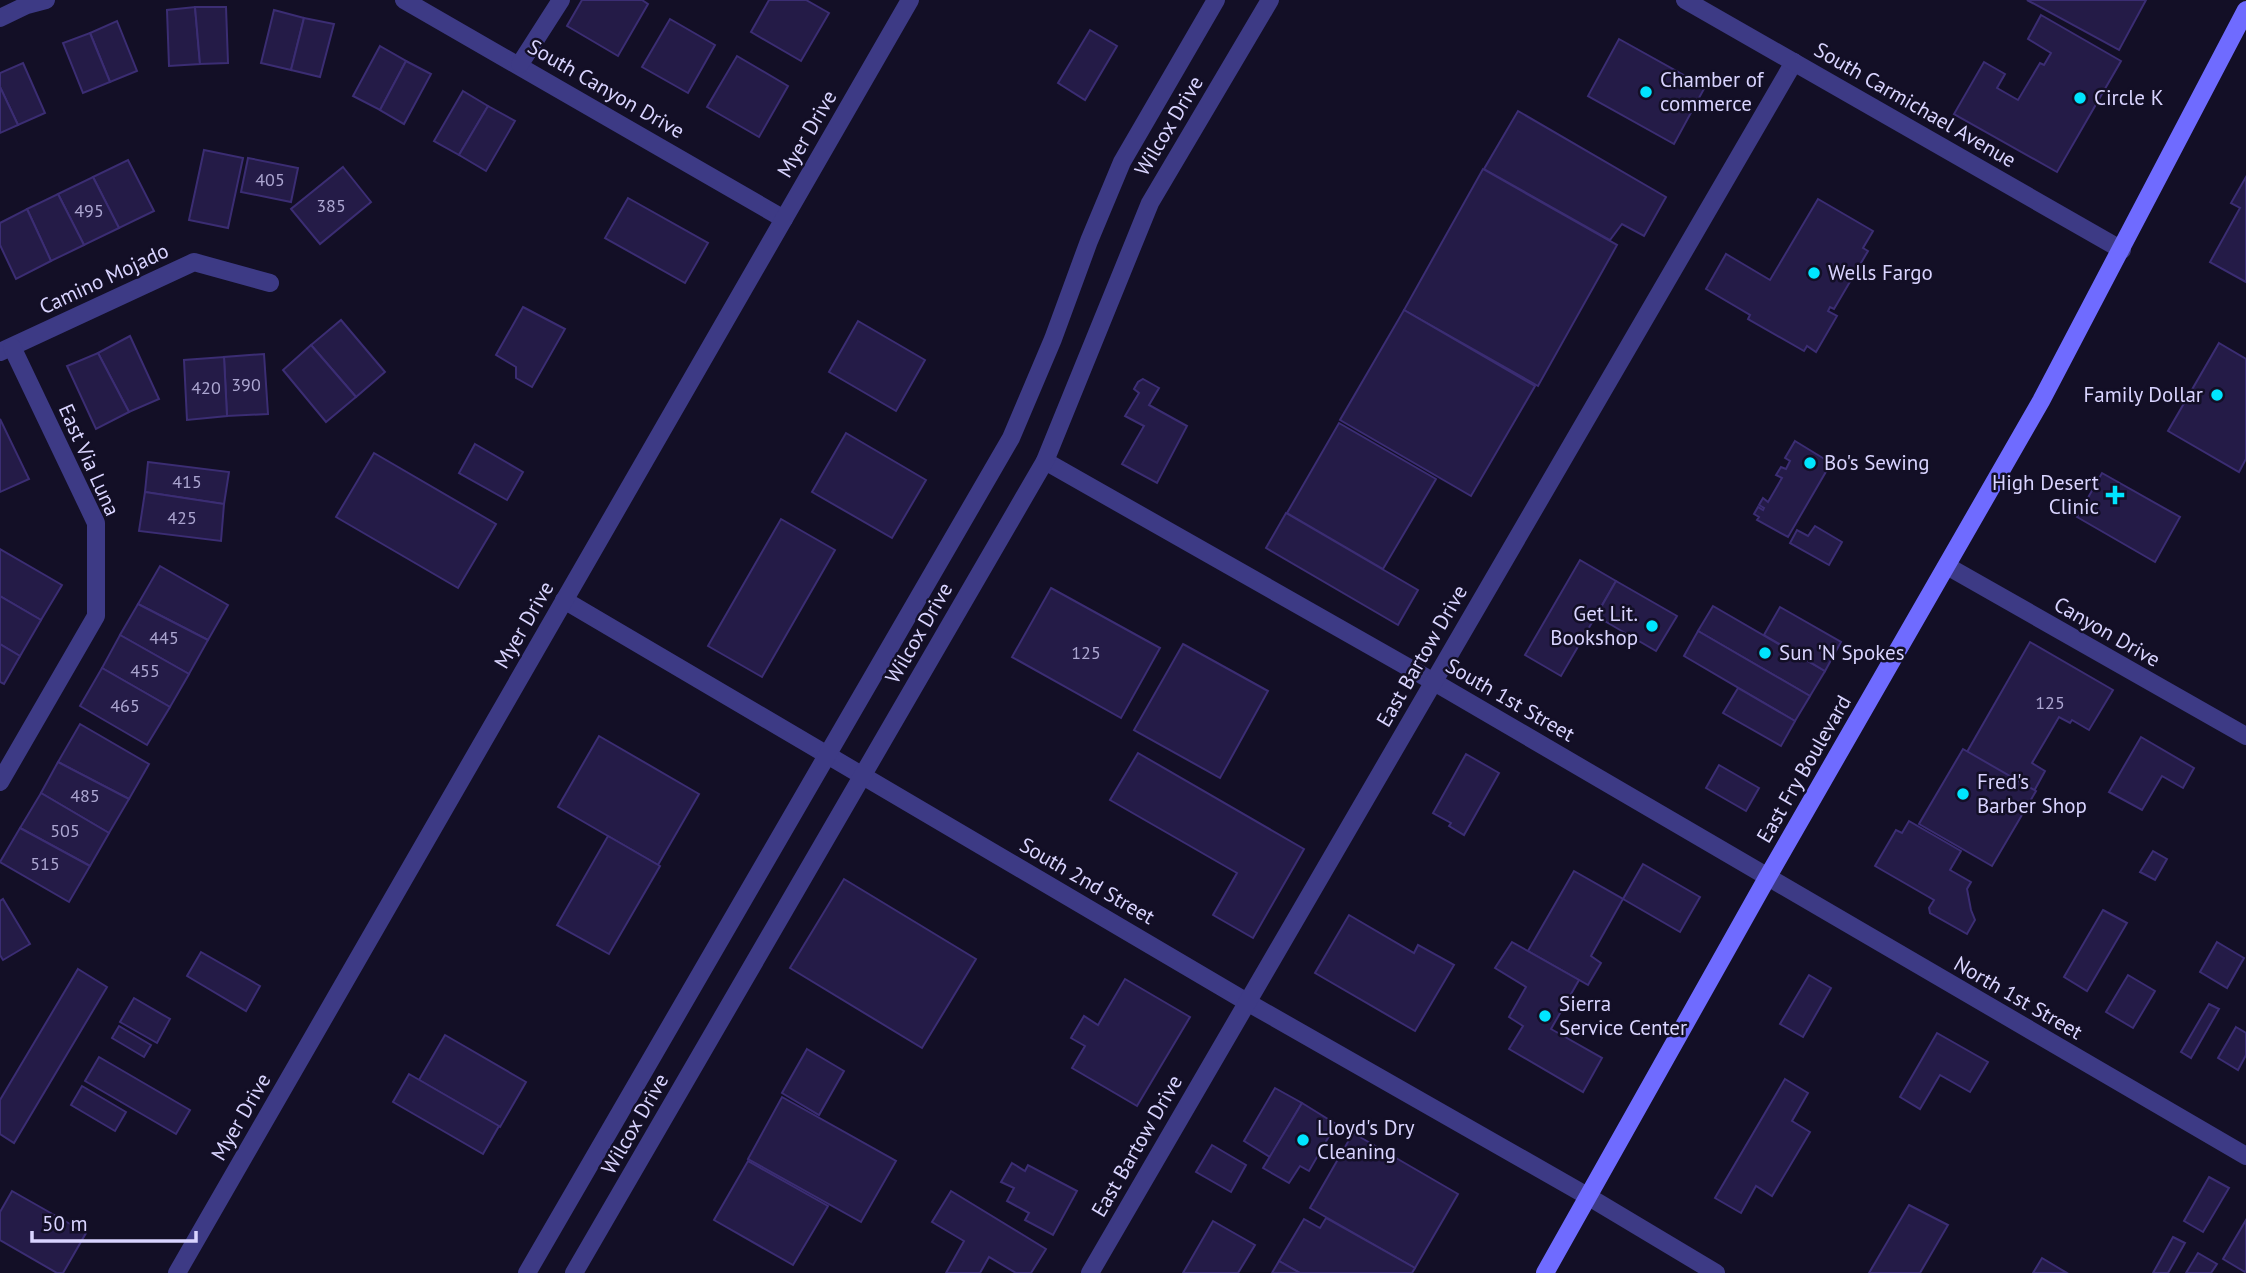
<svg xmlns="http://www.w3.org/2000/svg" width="2246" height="1273" viewBox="0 0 2246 1273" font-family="'PT Sans',sans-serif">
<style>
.building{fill:#241b47;stroke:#3b2d73;stroke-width:2}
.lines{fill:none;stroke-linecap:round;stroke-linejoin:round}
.minor{stroke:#3d3a85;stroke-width:18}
.tertiary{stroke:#3d3a85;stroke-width:18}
.secondary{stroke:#6f6bff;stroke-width:18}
.poi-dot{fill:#00e5ff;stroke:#130f26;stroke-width:2.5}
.labels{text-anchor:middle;stroke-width:5;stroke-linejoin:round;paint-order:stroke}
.number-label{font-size:18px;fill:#aca6d1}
.poi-label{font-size:21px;fill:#d9d4ff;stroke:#130f26;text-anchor:start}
.street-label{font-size:21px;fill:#d9d4ff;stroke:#130f26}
</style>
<rect width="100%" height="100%" fill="#130f26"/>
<g class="building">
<polygon points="582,0 642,0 648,4 618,56 567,26"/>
<polygon points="769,0 806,0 829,13 801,61 751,32"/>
<polygon points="2027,0 2146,0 2119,50"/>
<polygon points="195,7 200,64 169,66 167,10"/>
<polygon points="195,7 226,7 228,63 200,64"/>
<polygon points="274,10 304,18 291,70 261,63"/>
<polygon points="2041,15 2121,61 2057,172 1954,114 1984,62 2005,74 1997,88 2018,100 2040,63 2044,65 2051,53 2028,39"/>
<polygon points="304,18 334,24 320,77 291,70"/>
<polygon points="670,19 715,45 688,93 642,67"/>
<polygon points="117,21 137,71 110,82 90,33"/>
<polygon points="1090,30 1117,46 1085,100 1058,83"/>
<polygon points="90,33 110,82 83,93 63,43"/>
<polygon points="1619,39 1705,87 1674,144 1588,96"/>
<polygon points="380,46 406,61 380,110 353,96"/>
<polygon points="737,56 788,86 759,137 707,107"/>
<polygon points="406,61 431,74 404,124 380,110"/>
<polygon points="23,63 45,113 18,125 0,87 0,73"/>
<polygon points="0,87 18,125 0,133"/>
<polygon points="463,91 488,106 459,155 434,141"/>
<polygon points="488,106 515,121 486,171 459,155"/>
<polygon points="1518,111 1666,197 1644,236 1622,224 1610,240 1484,169"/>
<polygon points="204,150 243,158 228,228 189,220"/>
<polygon points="248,158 298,168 291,202 241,192"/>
<polygon points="128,160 154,211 119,228 93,177"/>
<polygon points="343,167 371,202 320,244 291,209"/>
<polygon points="1483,169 1617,245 1538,386 1404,310"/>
<polygon points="93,177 119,228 84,245 58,194"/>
<polygon points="2246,177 2246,282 2210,262 2240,208 2231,203"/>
<polygon points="58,194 84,245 51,261 27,209"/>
<polygon points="628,198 708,243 685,283 605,238"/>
<polygon points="1818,199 1873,231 1863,248 1868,251 1834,309 1830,307 1828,311 1837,316 1816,352 1807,346 1804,351 1748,319 1750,315 1706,289 1726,254 1770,280"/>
<polygon points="27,209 51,261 16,279 0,245 0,223"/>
<polygon points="523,307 565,329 532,387 516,378 516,367 496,355"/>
<polygon points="1404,310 1535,386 1471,496 1340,420"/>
<polygon points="341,320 385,372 356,397 311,345"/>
<polygon points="858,321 925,360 896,411 829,372"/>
<polygon points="130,336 159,399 129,412 98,353"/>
<polygon points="2219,343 2246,359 2246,459 2239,472 2168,431"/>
<polygon points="311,345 356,397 326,422 283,370"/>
<polygon points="98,353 129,412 96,429 67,366"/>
<polygon points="264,354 268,414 227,416 224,357"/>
<polygon points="224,357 227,416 187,420 184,360"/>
<polygon points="1143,379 1159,388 1149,405 1187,426 1157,483 1122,464 1144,426 1125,416 1139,393 1134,389 1138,382"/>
<polygon points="0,419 29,479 0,492"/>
<polygon points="1339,423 1436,479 1383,569 1287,513"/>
<polygon points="846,433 926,480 892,538 812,492"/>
<polygon points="1795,441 1831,463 1788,537 1757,520 1759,517 1754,514 1758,507 1763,510 1764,508 1759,505 1763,498 1768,502 1782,478 1776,475 1781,467 1786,469 1790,461 1785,458"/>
<polygon points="475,444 523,472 507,500 459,473"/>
<polygon points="374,453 496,524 458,588 336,517"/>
<polygon points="148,462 229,472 224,504 145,492"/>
<polygon points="2102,473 2180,517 2155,562 2077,517"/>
<polygon points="145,492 224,504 221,541 139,531"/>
<polygon points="1286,513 1418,590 1398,625 1266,548"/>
<polygon points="781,519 835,550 762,677 708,646"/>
<polygon points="1815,526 1842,542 1829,565 1790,543 1797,530 1808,536"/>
<polygon points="0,549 62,585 41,620 0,596"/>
<polygon points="1580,560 1616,581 1561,676 1525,655"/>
<polygon points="160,566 228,605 208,640 138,604"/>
<polygon points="1616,581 1677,616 1656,651 1596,616"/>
<polygon points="1051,588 1160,648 1121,718 1012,657"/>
<polygon points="0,596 41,620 20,656 0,644"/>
<polygon points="138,604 208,640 189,674 120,635"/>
<polygon points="1713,606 1825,671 1810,696 1698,631"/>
<polygon points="1780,607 1841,642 1825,671 1764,635"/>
<polygon points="1698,631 1810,696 1795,721 1684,656"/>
<polygon points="120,635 189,674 170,707 102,668"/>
<polygon points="2030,642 2113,690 2089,730 2072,720 2070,723 2059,717 2032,763 2045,771 2034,791 1967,752"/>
<polygon points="0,644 20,656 4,684 0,682"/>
<polygon points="1183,644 1268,691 1220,778 1134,730"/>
<polygon points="102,668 170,707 147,745 80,706"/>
<polygon points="1738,688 1795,721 1781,746 1723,713"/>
<polygon points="80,724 149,764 129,799 58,762"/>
<polygon points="599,736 699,794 658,865 558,807"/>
<polygon points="2141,737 2194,768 2183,788 2162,776 2142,810 2109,792"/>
<polygon points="1963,749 2036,791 1992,866 1919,824"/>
<polygon points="1138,753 1304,849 1253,938 1213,915 1237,873 1110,800"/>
<polygon points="1466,754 1499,773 1464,835 1449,826 1451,823 1433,813"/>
<polygon points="58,762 129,799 109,833 41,793"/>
<polygon points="1719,765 1759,788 1746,811 1706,788"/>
<polygon points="41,793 109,833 90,866 20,828"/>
<polygon points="1909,821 1961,851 1950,870 1971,882 1967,889 1971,910 1975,920 1967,934 1930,913 1929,908 1934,900 1875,866 1896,830 1902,833"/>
<polygon points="20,828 90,866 69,902 0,862"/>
<polygon points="608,836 660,866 609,954 557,925"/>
<polygon points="2153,851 2167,859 2155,880 2140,872"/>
<polygon points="1643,864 1700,897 1680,932 1623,899"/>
<polygon points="1574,871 1623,899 1591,956 1601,963 1588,985 1528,951"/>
<polygon points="844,879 976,959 922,1048 790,968"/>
<polygon points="3,899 30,944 3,960 0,955 0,901"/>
<polygon points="2103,910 2127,923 2087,991 2064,977"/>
<polygon points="1349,915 1414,953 1418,945 1454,965 1415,1031 1315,973"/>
<polygon points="1512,942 1579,980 1551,1029 1602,1058 1583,1092 1509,1049 1523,1026 1509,1017 1526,987 1495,968"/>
<polygon points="2217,942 2244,958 2227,988 2200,972"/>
<polygon points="201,952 260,986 246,1011 187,976"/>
<polygon points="78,969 107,987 14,1143 0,1134 0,1100"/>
<polygon points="1809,975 1831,988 1803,1037 1780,1024"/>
<polygon points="2128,975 2155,991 2133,1028 2106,1012"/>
<polygon points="1125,979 1190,1017 1137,1106 1072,1068 1085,1046 1071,1038 1084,1016 1098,1025"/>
<polygon points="134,998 170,1019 157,1043 120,1022"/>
<polygon points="2209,1004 2219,1009 2191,1058 2181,1052"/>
<polygon points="119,1026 151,1045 144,1057 112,1038"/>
<polygon points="2236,1027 2246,1033 2246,1055 2238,1070 2218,1058"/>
<polygon points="1937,1033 1988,1062 1970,1092 1940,1075 1920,1109 1900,1097"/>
<polygon points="445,1035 526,1082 500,1127 419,1080"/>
<polygon points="807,1049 844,1071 819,1115 782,1093"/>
<polygon points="99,1057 190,1110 176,1134 85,1081"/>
<polygon points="409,1074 499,1126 483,1154 393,1102"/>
<polygon points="1785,1079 1808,1093 1792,1121 1810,1132 1772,1196 1756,1186 1741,1213 1715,1198"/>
<polygon points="82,1086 126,1112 115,1131 71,1105"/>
<polygon points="1275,1088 1302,1103 1270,1157 1244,1141"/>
<polygon points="782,1097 896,1161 861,1222 748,1159"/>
<polygon points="1302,1103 1336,1124 1309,1171 1300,1166 1289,1183 1263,1168"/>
<polygon points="1353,1133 1458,1194 1415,1268 1310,1208"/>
<polygon points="1212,1145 1246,1165 1231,1192 1196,1172"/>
<polygon points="748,1161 828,1206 793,1265 714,1220"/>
<polygon points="1012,1163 1025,1171 1028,1165 1077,1191 1053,1235 1025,1220 1029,1213 1007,1201 1014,1188 1001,1182"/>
<polygon points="2209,1177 2229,1188 2203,1232 2184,1221"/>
<polygon points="12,1191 86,1233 63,1273 57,1273 0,1240 0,1212"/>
<polygon points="951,1191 1046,1249 1031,1273 1016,1273 989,1257 980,1273 946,1273 964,1241 932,1222"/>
<polygon points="1909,1205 1948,1225 1920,1273 1869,1273"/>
<polygon points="1326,1218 1415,1268 1412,1273 1300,1273 1279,1261 1304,1219 1320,1228"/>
<polygon points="2246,1220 2246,1270 2245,1272 2223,1259"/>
<polygon points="1213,1221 1255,1245 1238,1273 1183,1273"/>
<polygon points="2173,1237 2185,1243 2168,1273 2153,1273"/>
<polygon points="2198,1253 2217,1264 2211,1273 2186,1273"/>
<polygon points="2042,1258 2067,1273 2033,1273"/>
<polygon points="1279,1261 1300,1273 1272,1273"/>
</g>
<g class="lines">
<g class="minor">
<polyline points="404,0 784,219"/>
<polyline points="0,18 27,5 46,0"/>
<polyline points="520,64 561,0"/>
<polyline points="0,352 194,262 270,283"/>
<polyline points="1045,461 1434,682 2246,1156"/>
<polyline points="1947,566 2246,736"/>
<polyline points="564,600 1247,1002 1589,1197 1716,1273"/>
<polyline points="0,782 96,616 96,523 12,347"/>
<polyline points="177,1273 910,0"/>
<polyline points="1090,1273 1794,62"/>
</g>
<g class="tertiary">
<polyline points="1685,0 2122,250"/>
<polyline points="527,1273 1011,438 1053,339 1089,241 1122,162 1216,0"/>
<polyline points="574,1273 1045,461 1150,203 1270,0"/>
</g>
<polyline class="secondary" points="1545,1273 1767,878 2041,401 2246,10"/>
</g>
<g class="poi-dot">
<circle cx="1646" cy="92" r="7"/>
<circle cx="2080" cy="98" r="7"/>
<circle cx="1814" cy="273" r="7"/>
<circle cx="2217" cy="395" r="7"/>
<circle cx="1810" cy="463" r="7"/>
<path d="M2111.5 484.5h7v7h7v7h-7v7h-7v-7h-7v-7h7z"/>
<circle cx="1652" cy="626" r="7"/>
<circle cx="1765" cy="653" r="7"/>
<circle cx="1963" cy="794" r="7"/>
<circle cx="1545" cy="1016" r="7"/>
<circle cx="1303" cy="1140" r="7"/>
</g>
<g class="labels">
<g class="number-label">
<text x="270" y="186">405</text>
<text x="331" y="212">385</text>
<text x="89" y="217">495</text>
<text x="246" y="391">390</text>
<text x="206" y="394">420</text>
<text x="187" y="488">415</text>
<text x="182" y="524">425</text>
<text x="164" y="644">445</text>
<text x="1086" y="659">125</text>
<text x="145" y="677">455</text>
<text x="2050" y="709">125</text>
<text x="125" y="712">465</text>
<text x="85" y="802">485</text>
<text x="65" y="837">505</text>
<text x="45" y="870">515</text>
</g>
<g class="poi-label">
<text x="1660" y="87">Chamber of<tspan x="1660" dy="24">commerce</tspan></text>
<text x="2094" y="105">Circle K</text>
<text x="1828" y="280">Wells Fargo</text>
<text x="2203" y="402" text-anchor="end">Family Dollar</text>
<text x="1824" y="470">Bo's Sewing</text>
<text x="2099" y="490" text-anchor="end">High Desert<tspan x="2099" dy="24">Clinic</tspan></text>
<text x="1638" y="621" text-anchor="end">Get Lit.<tspan x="1638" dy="24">Bookshop</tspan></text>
<text x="1779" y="660">Sun 'N Spokes</text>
<text x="1977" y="789">Fred's<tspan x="1977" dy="24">Barber Shop</tspan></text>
<text x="1559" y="1011">Sierra<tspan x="1559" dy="24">Service Center</tspan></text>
<text x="1317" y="1135">Lloyd's Dry<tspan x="1317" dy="24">Cleaning</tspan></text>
</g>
<g class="street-label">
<text transform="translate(606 89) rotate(30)" y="7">South Canyon Drive</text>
<text transform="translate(1915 105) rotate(30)" y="7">South Carmichael Avenue</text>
<text transform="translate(1169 126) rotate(-59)" y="7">Wilcox Drive</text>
<text transform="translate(807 134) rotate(-60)" y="7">Myer Drive</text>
<text transform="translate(104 279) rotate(-25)" y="7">Camino Mojado</text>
<text transform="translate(89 460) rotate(66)" y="7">East Via Luna</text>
<text transform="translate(524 625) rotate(-60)" y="7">Myer Drive</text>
<text transform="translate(2107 632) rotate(30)" y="7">Canyon Drive</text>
<text transform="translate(919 633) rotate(-60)" y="7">Wilcox Drive</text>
<text transform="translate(1422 656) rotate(-60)" y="7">East Bartow Drive</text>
<text transform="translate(1510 700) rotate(30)" y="7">South 1st Street</text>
<text transform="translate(1804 769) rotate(-60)" y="7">East Fry Boulevard</text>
<text transform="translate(1087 881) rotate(30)" y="7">South 2nd Street</text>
<text transform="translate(2018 998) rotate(30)" y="7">North 1st Street</text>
<text transform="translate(241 1117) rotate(-60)" y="7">Myer Drive</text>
<text transform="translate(635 1124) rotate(-60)" y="7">Wilcox Drive</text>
<text transform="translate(1137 1146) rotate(-60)" y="7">East Bartow Drive</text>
</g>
</g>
<path d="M32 1231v10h164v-10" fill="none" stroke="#d9d4ff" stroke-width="3.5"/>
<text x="42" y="1231" font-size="21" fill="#d9d4ff" stroke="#130f26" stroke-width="5" paint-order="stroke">50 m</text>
</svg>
